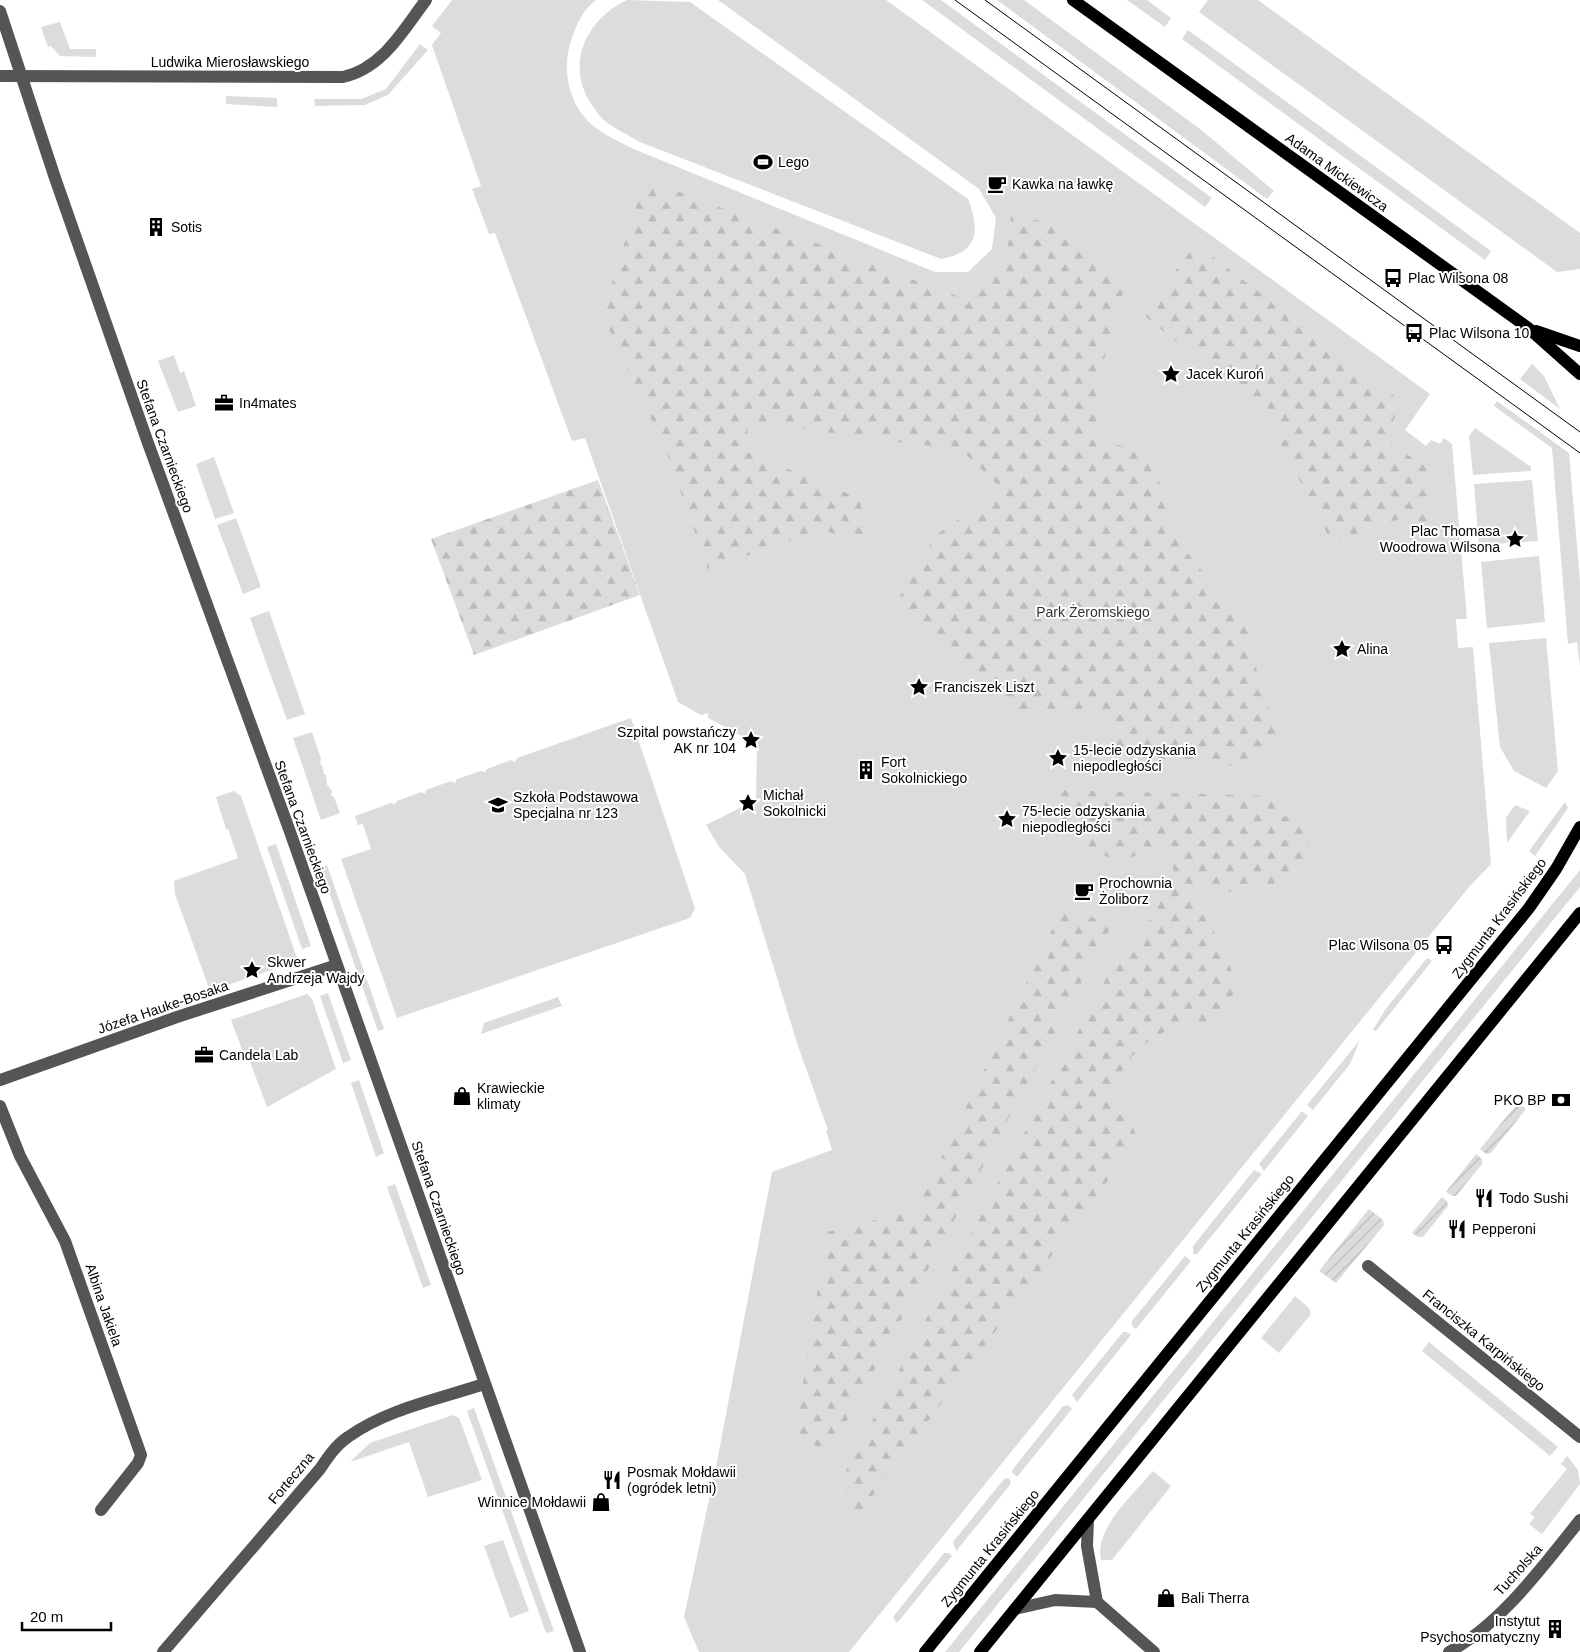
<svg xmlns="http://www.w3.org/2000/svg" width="1580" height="1652" viewBox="0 0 1580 1652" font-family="Arial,sans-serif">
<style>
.green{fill:#dcdcdc}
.forest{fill:url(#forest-firs)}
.garden{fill:url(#garden-furrows)}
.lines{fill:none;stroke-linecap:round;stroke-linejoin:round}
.minor{stroke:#555;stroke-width:12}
.major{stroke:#000;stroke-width:12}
.tram{stroke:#000;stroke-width:1}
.labels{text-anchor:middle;stroke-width:4;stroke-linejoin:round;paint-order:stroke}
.street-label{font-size:14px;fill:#000;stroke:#fff}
.poi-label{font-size:14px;fill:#000;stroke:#fff;text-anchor:start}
.park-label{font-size:14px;fill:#333;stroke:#fff}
</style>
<defs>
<pattern id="forest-firs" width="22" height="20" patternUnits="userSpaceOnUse" patternTransform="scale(1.25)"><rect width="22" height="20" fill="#dcdcdc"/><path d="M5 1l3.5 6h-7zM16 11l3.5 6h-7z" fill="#bbb"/></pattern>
<pattern id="garden-furrows" width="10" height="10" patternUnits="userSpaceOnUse" patternTransform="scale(1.25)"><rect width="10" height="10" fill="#dcdcdc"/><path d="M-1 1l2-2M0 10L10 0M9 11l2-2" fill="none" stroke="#bbb"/></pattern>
</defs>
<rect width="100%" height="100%" fill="#fff"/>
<g class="green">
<path d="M452 0H596C583 9 577 24 572 38 560 70 569 110 599 130 610 138 624 144 636 150L935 272H968L992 249 996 218 979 189 718 0H886L1430 394 1405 430 1426 446 1431 440 1440 444 1444 438 1452 444 1467 619H1456L1458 648 1473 647 1491 864 1469 887 849 1652H699L684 1617 716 1467 772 1172 832 1150 826 1131 828 1130 798 1046 745 874 719 847 706 825 756 800 757 744 708 718V713L701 715 678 702 585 438 572 441 495 233 489 234 472 189 481 186 432 45 441 33 432 26Z"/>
<path d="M627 0 690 2 968 199C980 230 979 252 941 259L640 142C629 135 614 129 604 120 600 117 597 112 594 108 564 68 584 20 627 0Z"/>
<polygon points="922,0 941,0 1212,198 1205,207"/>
<polygon points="997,0 1024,0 1200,129 1274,191 1267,199"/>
<polygon points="1127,0 1147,0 1171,18 1165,27"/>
<polygon points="1208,0 1258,0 1580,233 1580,269 1557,272 1199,12"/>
<polygon points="60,22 70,49 96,49 96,57 60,56 51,46 48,47 41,27"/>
<polygon points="1188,30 1491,251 1485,260 1182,39"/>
<polygon points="420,44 428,50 388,95 365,105 315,106 314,99 361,99 386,89"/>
<polygon points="226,96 277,98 277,107 226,104"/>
<polygon points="174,355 180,373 184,371 196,406 178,412 158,361"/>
<polygon points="1532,364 1544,376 1560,409 1520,379"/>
<polygon points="1497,401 1569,453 1580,581 1580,667 1577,642 1568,644 1552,448 1494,406"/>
<polygon points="1475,428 1531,467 1531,471 1473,475 1469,436"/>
<polygon points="214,457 234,513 215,519 196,464"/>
<polygon points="1532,480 1538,541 1479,545 1474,484"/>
<polygon points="236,518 261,587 243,594 217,525"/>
<polygon points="1539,556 1545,622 1487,628 1481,562"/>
<polygon points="269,611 305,714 287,720 250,618"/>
<polygon points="1546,638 1558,771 1546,788 1514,771 1500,747 1489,643"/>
<polygon points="631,718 695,908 690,918 397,1018 341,859 371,849 363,824 358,825 355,816 391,803 395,804 397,801 421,792 425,794 426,790 451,781 455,783 457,779 481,771 485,772 487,769 511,760 515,762 517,758"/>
<polygon points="312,732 321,759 320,764 322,765 324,774 326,775 327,785 332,791 331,795 334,797 340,813 321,820 293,738"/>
<polygon points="234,791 241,796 298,961 210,991 175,894 174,881 238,858 228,829 226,829 216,797"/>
<polygon points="1565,802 1568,808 1535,856 1529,851"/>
<polygon points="1515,805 1530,811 1507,843 1506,818"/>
<polygon points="276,844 311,946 302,949 267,847"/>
<polygon points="327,865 384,1029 378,1031 320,867"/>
<polygon points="1580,870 1580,887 959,1652 945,1652"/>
<polygon points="1427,958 1432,961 1376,1031 1373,1030 1385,1010"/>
<polygon points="328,993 351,1060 343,1063 320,996"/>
<polygon points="307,994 312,999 336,1069 267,1107 249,1059 246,1060 231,1020"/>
<polygon points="558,997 562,1006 481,1034 484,1023"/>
<polygon points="1360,1040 1350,1064 1313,1110 1307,1105"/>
<polygon points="359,1080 384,1153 376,1157 351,1083"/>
<polygon points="1302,1111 1308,1116 1264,1171 1259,1164"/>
<polygon points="1254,1170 1262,1174 1197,1254 1193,1254 1193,1246"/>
<polygon points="395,1184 431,1285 423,1288 387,1187"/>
<polygon points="1185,1256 1191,1261 1136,1329 1132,1326 1132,1321"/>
<polygon points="1295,1296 1309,1308 1311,1314 1279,1353 1261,1338"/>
<polygon points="1123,1332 1127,1332 1131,1335 1077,1402 1072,1395"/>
<polygon points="1429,1342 1558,1447 1550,1456 1422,1351"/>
<polygon points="1068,1405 1072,1409 1017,1477 1012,1472 1013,1469 1063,1406"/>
<polygon points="474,1408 554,1631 546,1633 467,1411"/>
<polygon points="453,1415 459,1418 482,1480 428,1497 409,1442 350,1462 370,1443"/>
<polygon points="1567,1456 1578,1470 1580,1484 1542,1534 1529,1524 1535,1517 1530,1514 1567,1469 1561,1464"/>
<path d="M1153 1471 1171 1486 1112 1560H1101C1094 1528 1134 1494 1153 1471Z"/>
<polygon points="1008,1478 1011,1481 1010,1485 956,1551 953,1542 1004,1479"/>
<polygon points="503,1540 529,1611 510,1618 484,1546"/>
<polygon points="944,1553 949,1553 952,1556 897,1623 893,1617"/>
</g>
<g class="forest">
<polygon points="645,179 962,298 1006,267 1011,214 1052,224 1124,290 1102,366 1095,439 1150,453 1178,541 1252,633 1258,681 1278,733 1241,767 1109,754 1110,714 1006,711 897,601 935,536 1001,488 960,449 886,441 748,420 747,452 861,499 863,542 822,530 708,569 666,451 602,314"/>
<polygon points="1196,244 1400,400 1387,442 1431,470 1435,553 1410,515 1332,543 1268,419 1143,314"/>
<polygon points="598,480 640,595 474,655 431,539"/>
<path d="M1057 790 1276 796 1280 817 1298 815 1312 852 1269 887 1227 892 1202 886 1193 901C1216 934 1264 998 1206 1025 1198 1028 1185 1026 1176 1028 1154 1033 1128 1054 1120 1076 1118 1083 1117 1092 1116 1099L1128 1115 1138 1140 858 1515 841 1480 1119 954 1127 961 1174 876 1172 856 1167 849 1151 848 1120 863 1059 833Z"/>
<polygon points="1065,903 1111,927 829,1454 795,1433 827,1232 916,1210"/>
</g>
<g class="garden">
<polygon points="1518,1103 1526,1109 1491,1153 1486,1154 1480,1149"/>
<polygon points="1476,1154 1482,1159 1482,1164 1456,1196 1452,1196 1446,1192"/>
<polygon points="1442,1197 1447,1201 1448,1206 1423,1237 1418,1237 1412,1233"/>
<polygon points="1369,1209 1383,1220 1384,1225 1336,1283 1319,1271"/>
</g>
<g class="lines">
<g class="minor">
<polyline points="0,11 55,178 148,443 289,829 580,1652"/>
<path d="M0 76 343 77C383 68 403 30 426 0"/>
<polyline points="0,1080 177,1017 337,965"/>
<polyline points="0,1106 20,1156 65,1241 141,1455 138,1463 101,1510"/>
<polyline points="1368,1266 1580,1437"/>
<polyline points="1088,1520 1087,1546 1097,1602"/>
<polyline points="1015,1609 1055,1600 1097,1602 1154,1652"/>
<path d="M163 1652 320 1469C328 1457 336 1445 348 1437 387 1409 439 1399 484 1384"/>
<path d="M1449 1652C1501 1624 1544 1565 1580 1520"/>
</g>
<g class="major">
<polyline points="1073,0 1527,327 1580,374"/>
<polyline points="1536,331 1580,346"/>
<polyline points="925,1652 1529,908 1556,869 1580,827"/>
<polyline points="980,1652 1580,913"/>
</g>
<g class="tram">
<polyline points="955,0 1580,453"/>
<polyline points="985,0 1580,432"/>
</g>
</g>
<defs>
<g id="stadium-bare" transform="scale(1.5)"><path d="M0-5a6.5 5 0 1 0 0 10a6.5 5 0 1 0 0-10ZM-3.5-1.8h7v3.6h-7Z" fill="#000" stroke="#fff" stroke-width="2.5" paint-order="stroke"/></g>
<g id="cafe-bare" transform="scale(1.5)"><path d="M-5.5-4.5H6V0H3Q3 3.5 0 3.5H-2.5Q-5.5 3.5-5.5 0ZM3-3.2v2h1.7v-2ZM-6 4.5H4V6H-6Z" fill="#000" stroke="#fff" stroke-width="2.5" paint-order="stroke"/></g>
<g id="building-bare" transform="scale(1.5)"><path d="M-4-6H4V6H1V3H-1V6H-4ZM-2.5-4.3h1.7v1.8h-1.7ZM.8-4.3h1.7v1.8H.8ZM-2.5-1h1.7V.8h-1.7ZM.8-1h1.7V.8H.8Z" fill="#000" stroke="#fff" stroke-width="2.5" paint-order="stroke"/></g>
<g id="bus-bare" transform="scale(1.5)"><path d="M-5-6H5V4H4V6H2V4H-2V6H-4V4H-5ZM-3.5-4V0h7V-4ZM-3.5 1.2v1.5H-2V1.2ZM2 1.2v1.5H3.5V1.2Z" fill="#000" stroke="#fff" stroke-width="2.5" paint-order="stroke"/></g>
<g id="sight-bare" transform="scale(1.5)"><path d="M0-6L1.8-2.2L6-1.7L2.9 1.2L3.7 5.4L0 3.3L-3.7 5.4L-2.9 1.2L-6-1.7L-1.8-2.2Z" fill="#000" stroke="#fff" stroke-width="2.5" paint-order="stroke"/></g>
<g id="office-bare" transform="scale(1.5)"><path d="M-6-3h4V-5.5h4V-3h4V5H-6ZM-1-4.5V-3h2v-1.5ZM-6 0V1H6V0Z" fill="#000" stroke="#fff" stroke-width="2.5" paint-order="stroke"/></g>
<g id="school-bare" transform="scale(1.5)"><path d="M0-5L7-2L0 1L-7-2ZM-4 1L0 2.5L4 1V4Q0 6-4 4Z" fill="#000" stroke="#fff" stroke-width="2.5" paint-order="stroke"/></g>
<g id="shop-bare" transform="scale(1.5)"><path d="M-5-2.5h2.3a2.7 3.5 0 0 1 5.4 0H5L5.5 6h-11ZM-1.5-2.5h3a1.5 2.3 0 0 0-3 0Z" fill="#000" stroke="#fff" stroke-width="2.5" paint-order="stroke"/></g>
<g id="bank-bare" transform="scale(1.5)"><path d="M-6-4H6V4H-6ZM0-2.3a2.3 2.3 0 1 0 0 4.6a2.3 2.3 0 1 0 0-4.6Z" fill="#000" stroke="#fff" stroke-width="2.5" paint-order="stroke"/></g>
<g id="restaurant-bare" transform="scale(1.5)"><path d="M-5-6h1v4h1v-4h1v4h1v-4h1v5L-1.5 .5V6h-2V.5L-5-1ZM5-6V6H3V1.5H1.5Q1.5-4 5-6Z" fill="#000" stroke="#fff" stroke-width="2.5" paint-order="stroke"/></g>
</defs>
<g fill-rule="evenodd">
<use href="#stadium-bare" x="763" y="162"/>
<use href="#cafe-bare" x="997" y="184"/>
<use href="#building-bare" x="156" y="227"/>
<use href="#bus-bare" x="1393" y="278"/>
<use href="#bus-bare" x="1414" y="333"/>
<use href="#sight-bare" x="1171" y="374"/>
<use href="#office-bare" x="224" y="403"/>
<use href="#sight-bare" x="1515" y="539"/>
<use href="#sight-bare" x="1342" y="649"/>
<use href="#sight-bare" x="919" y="687"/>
<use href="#sight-bare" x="751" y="740"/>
<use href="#sight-bare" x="1058" y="758"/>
<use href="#building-bare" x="866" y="770"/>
<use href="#sight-bare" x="748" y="803"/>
<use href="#school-bare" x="498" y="805"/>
<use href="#sight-bare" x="1007" y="819"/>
<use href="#cafe-bare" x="1084" y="891"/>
<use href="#bus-bare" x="1444" y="945"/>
<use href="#sight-bare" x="252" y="970"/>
<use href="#office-bare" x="204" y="1055"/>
<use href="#shop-bare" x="462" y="1096"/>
<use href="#bank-bare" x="1561" y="1100"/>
<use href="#restaurant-bare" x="1484" y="1198"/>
<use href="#restaurant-bare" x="1457" y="1229"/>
<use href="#restaurant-bare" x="612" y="1480"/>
<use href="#shop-bare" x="601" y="1502"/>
<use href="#shop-bare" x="1166" y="1598"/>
<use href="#building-bare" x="1555" y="1629"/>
</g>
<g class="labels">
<g class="street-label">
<text x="230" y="67">Ludwika Mierosławskiego</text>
<text transform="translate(1337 172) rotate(36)" y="5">Adama Mickiewicza</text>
<text transform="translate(165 446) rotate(70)" y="5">Stefana Czarnieckiego</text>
<text transform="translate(303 827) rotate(70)" y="5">Stefana Czarnieckiego</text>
<text transform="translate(1499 918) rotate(-53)" y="5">Zygmunta Krasińskiego</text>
<text transform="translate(163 1007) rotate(-19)" y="5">Józefa Hauke-Bosaka</text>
<text transform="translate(439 1208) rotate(71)" y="5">Stefana Czarnieckiego</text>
<text transform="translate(1245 1233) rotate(-51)" y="5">Zygmunta Krasińskiego</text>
<text transform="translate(104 1305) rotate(71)" y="5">Albina Jakiela</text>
<text transform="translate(1484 1340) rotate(39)" y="5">Franciszka Karpińskiego</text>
<text transform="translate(291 1478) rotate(-50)" y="5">Forteczna</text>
<text transform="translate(990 1548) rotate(-51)" y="5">Zygmunta Krasińskiego</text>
<text transform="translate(1518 1570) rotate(-48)" y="5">Tucholska</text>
</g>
<g class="poi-label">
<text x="778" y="167">Lego</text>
<text x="1012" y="189">Kawka na ławkę</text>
<text x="171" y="232">Sotis</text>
<text x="1408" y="283">Plac Wilsona 08</text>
<text x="1429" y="338">Plac Wilsona 10</text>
<text x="1186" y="379">Jacek Kuroń</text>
<text x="239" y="408">In4mates</text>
<text x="1500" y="536" text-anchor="end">Plac Thomasa<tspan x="1500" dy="16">Woodrowa Wilsona</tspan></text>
<text x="1357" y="654">Alina</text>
<text x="934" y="692">Franciszek Liszt</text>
<text x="736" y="737" text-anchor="end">Szpital powstańczy<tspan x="736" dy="16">AK nr 104</tspan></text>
<text x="1073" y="755">15-lecie odzyskania<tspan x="1073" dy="16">niepodległości</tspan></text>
<text x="881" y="767">Fort<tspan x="881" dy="16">Sokolnickiego</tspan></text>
<text x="763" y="800">Michał<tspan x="763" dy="16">Sokolnicki</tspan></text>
<text x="513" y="802">Szkoła Podstawowa<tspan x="513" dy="16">Specjalna nr 123</tspan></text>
<text x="1022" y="816">75-lecie odzyskania<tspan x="1022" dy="16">niepodległości</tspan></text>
<text x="1099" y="888">Prochownia<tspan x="1099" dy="16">Żoliborz</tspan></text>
<text x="1429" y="950" text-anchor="end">Plac Wilsona 05</text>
<text x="267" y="967">Skwer<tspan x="267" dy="16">Andrzeja Wajdy</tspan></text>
<text x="219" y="1060">Candela Lab</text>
<text x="477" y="1093">Krawieckie<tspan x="477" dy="16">klimaty</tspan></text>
<text x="1546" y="1105" text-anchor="end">PKO BP</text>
<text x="1499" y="1203">Todo Sushi</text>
<text x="1472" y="1234">Pepperoni</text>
<text x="627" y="1477">Posmak Mołdawii<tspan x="627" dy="16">(ogródek letni)</tspan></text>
<text x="586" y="1507" text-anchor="end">Winnice Mołdawii</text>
<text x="1181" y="1603">Bali Therra</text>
<text x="1540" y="1626" text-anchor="end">Instytut<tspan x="1540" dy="16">Psychosomatyczny</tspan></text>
</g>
<g class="park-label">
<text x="1093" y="617">Park Żeromskiego</text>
</g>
</g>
<path d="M22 1622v8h89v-8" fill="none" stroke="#000000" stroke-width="2.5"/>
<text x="30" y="1622" font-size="15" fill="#000000" stroke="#ffffff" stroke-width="4" paint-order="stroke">20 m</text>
</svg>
